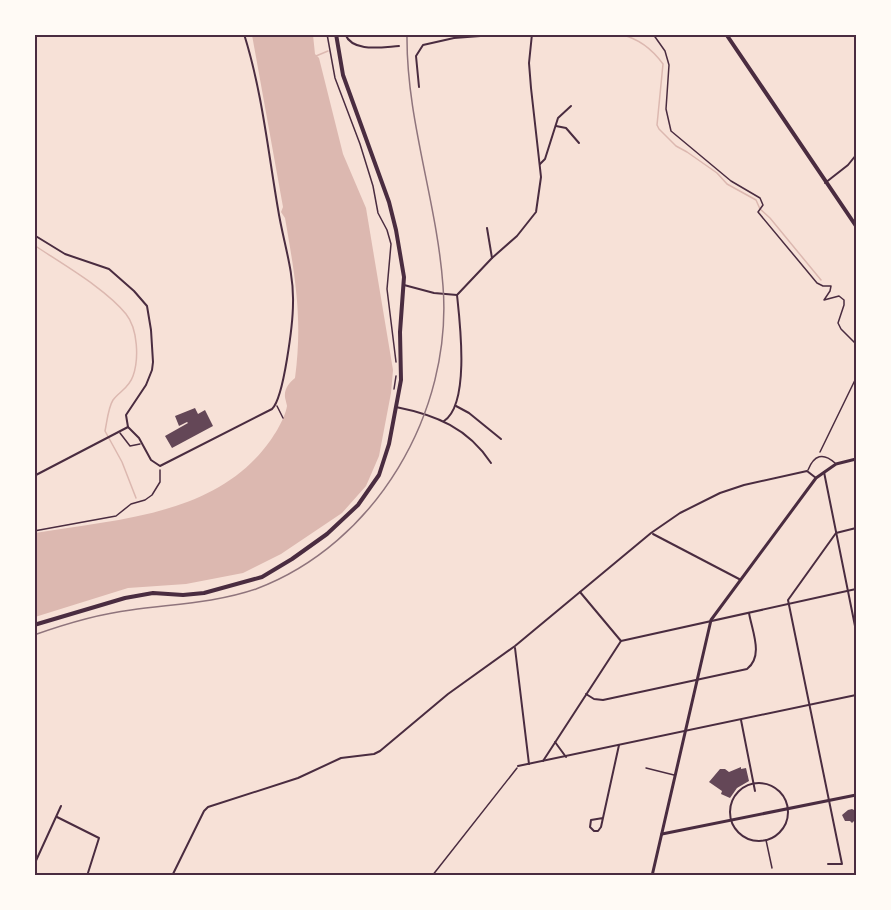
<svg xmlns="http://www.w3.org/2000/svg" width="891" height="910" viewBox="0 0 891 910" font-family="'Varela Round',sans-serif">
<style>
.water{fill:#dcb8b0}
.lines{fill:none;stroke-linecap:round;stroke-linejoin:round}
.stream{stroke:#dcb8b0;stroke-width:1.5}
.building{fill:#644757}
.path{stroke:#4a2c40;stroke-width:1.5}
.service{stroke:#4a2c40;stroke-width:1.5}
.minor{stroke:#4a2c40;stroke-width:2}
.tertiary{stroke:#4a2c40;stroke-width:3}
.secondary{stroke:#4a2c40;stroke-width:4}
.rail{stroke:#8f747c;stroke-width:1.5}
.neatline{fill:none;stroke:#4a2c40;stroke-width:2}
</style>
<rect width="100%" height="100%" fill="#f7e1d7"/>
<path class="water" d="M252 35H313L315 54 319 58 343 154 366 208 393 370 391 393 379 456 366 486 342 513 281 554 243 573 186 584 128 588 35 617V533C112 520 209 516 263 450 272 440 285 419 287 406 287 405 285 398 285 397 284 389 289 383 295 378 303 319 295 276 285 218L281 212 283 207Z"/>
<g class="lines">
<g class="stream">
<path d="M622 35C640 39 652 49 663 64L657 125 659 129 676 146 687 152 717 173 727 184 756 200 760 209 770 218 821 280"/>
<polyline points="316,56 328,51"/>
<path d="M34 245C62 264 105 288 126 314 138 329 139 359 133 376 129 388 120 391 113 400 108 408 107 422 105 431L122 462 136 498"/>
</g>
</g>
<g class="building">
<polygon points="195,408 198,414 205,410 213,426 172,448 165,436 188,423 187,422 179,426 175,416"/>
<polygon points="741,767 741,769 746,768 749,781 737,788 730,798 721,794 722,791 709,782 720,769 725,769 729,772"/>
<polygon points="852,809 856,811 856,819 852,823 850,821 845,821 842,815 848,810"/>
</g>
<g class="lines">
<g class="path">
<polyline points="327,34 335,78 360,144 373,186 378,213 387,230 391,244 387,289 396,362"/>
<polyline points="653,34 665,51 669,65 666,109 671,131 731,181 760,198 763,205 758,212 817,283 823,286 831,286 830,291 824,300 839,296 844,300 844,305 838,323 841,329 856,344"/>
<polyline points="394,389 396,376"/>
<polyline points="277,406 283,418"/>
<polyline points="820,452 856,378"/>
<polyline points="34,531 116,516 131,504 145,500 152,495 160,482 160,470"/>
<polyline points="432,876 517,768"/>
</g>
<g class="service">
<polyline points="120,433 130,446 140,444"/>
<path d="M808 470C814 455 823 452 835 463"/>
<polyline points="646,768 674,775"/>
<polyline points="766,840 772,868"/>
</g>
<g class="minor">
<path d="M345 34C353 53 382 47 399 46"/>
<polyline points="419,87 416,56 423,45 454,38 507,34"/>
<polyline points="556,126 566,128 579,143"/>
<polyline points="540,164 545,159 558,118 571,106"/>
<polyline points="825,183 848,165 856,155"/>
<polyline points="487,228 492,258"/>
<polyline points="34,235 65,254 109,269 134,291 147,306 151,330 153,362 152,370 146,385 126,415 128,427"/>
<polyline points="404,285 434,293 457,295"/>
<polyline points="456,406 469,413 501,439"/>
<path d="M396 407C436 415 468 428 491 463"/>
<path d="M444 421C470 404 460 323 457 295L492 258 517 236 536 212 541 177 531 88 529 63 532 34"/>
<path d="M128 427 139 438 151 460 160 466 272 409C284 398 293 322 293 303 294 271 283 241 278 209 268 151 262 91 244 34"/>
<polyline points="824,472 856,631"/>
<polyline points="34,476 128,427"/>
<polyline points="653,534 741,580"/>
<polyline points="580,592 621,641"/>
<polyline points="515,648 529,764"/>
<path d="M586 694 594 699 603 700 747 669C764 656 752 631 749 613"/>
<polyline points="741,720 755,791"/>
<polyline points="555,742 566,757"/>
<polyline points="543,761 621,641 856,589"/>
<polyline points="518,766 856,695"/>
<circle cx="759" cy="812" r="29"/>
<polyline points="57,817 99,838 87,876"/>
<polyline points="603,818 591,820 590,827 594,831 598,831 601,827 619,745"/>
<polyline points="828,864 842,864 788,600 836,533 856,528"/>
<polyline points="34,865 61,806"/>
<polyline points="172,876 204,811 208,807 298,778 341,758 374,754 380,751 448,694 515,646 651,533 680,513 720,493 744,485 807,471 816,478"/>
</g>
<g class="tertiary">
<polyline points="662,834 856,795"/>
<polyline points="652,876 711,620 816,478 836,464 856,459"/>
</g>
<g class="secondary">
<polyline points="726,34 856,226"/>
<polyline points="34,625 125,598 153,593 183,595 204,593 262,577 292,559 327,534 358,505 379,475 389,444 401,380 400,332 404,277 396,230 389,202 343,75 336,34"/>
</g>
<path class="rail" d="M34 635C65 624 98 614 131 610 173 604 215 603 256 589 376 544 453 412 443 286 437 201 406 120 407 34"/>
</g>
<rect width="891" height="910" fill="none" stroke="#fffaf5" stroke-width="72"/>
<rect x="36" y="36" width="819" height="838" class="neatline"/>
</svg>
